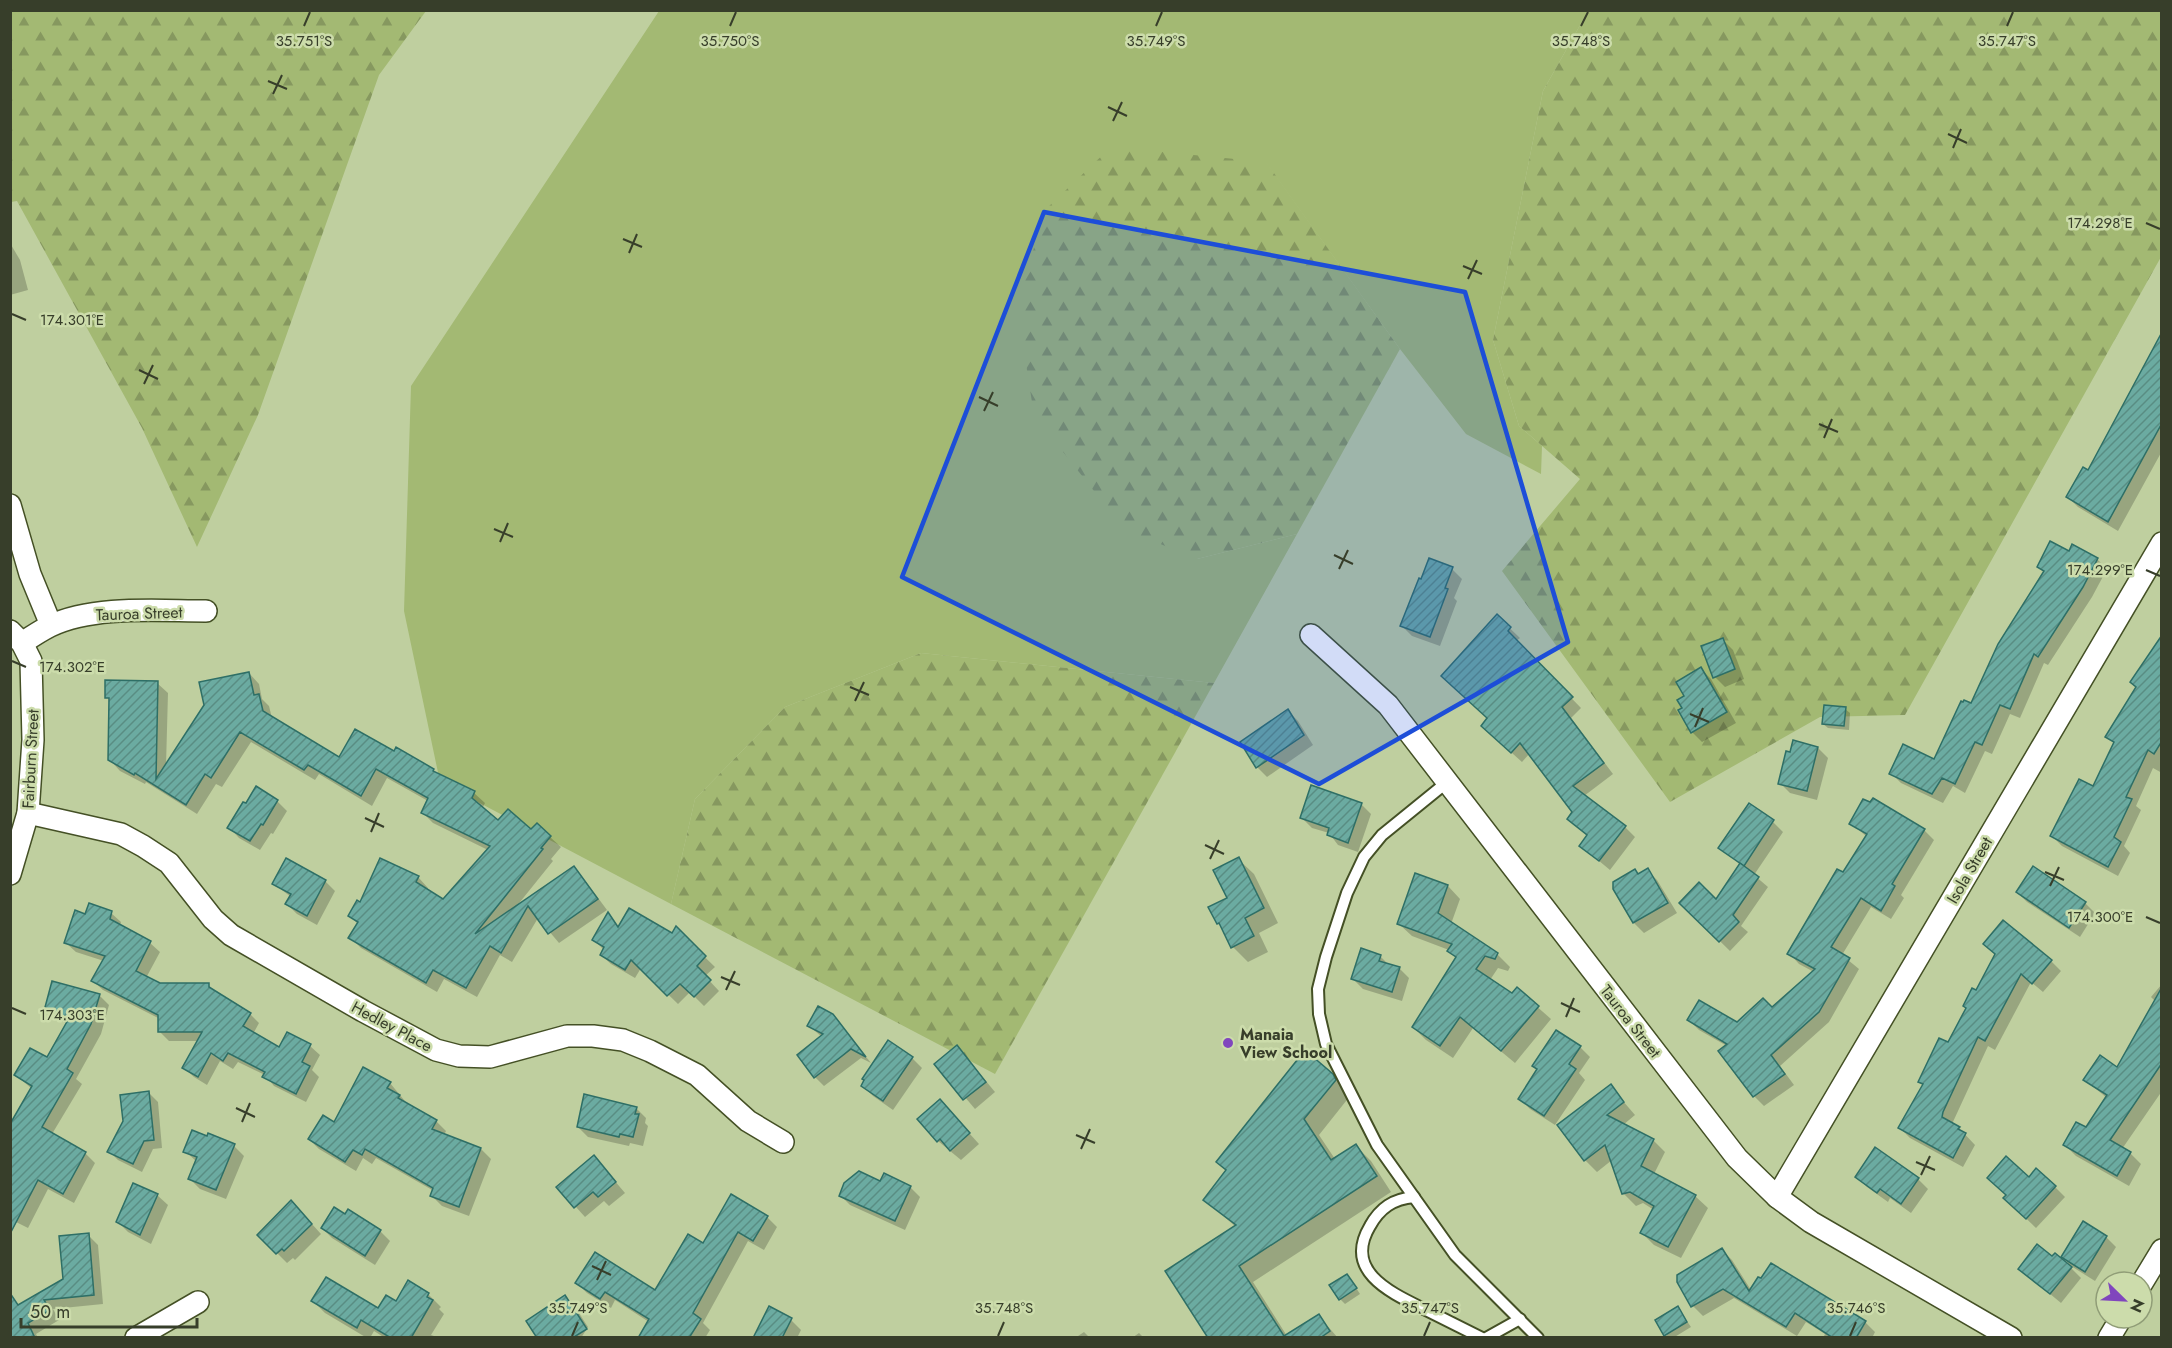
<svg xmlns="http://www.w3.org/2000/svg" width="2172" height="1348" viewBox="0 0 2172 1348" font-family="Jost,sans-serif">
<style>
.green{fill:#a3b973}
.forest{fill:url(#forest-firs)}
.shadow{fill:#0003}
.building{fill:url(#building-hatch);stroke:#2e6f66;stroke-width:1.5}
.lines{fill:none;stroke-linecap:round;stroke-linejoin:round}
.service-casing{stroke:#445025;stroke-width:14}
.minor-casing{stroke:#445025;stroke-width:24}
.service{stroke:#fff;stroke-width:10}
.minor{stroke:#fff;stroke-width:21}
.marked{fill:#1d4ed8;fill-opacity:0.2;stroke:#1d4ed8;stroke-width:4.5;stroke-linejoin:round}
.ticks{fill:none;stroke:#373e2a;stroke-width:2}
.poi-dot{fill:#8046bd;stroke:#ccdcab;stroke-width:2}
.labels{text-anchor:middle;stroke-width:5;stroke-linejoin:round;paint-order:stroke}
.street-label{font-size:16px;fill:#373e2a;stroke:#ccdcab}
.poi-label{font-size:16px;font-weight:bold;fill:#373e2a;stroke:#ccdcab;text-anchor:start}
.ticks-label{font-size:15px;text-anchor:middle;fill:#373e2a;stroke:#ccdcab;stroke-width:5;stroke-linejoin:round;paint-order:stroke}
</style>
<defs>
<pattern id="forest-firs" width="22" height="20" patternUnits="userSpaceOnUse" patternTransform="scale(1.5)"><rect width="22" height="20" fill="#a3b973"/><path d="M5 1l3.5 6h-7zM16 11l3.5 6h-7z" fill="#86985f"/></pattern>
<pattern id="building-hatch" width="6" height="6" patternUnits="userSpaceOnUse" patternTransform="scale(1.5)"><rect width="6" height="6" fill="#6baba1"/><path d="M-1 1l2-2M0 6l6-6M5 7l2-2" fill="none" stroke="#598d83"/></pattern>
</defs>
<rect width="100%" height="100%" fill="#bfcf9f"/>
<polygon class="green" points="659,11 1588,11 1543,91 1493,340 1519,426 1542,446 1541,474 1466,434 1400,349 1266,163 1197,559 1297,534 1214,683 921,653 785,707 695,799 671,904 440,782 404,611 411,386"/>
<g class="forest">
<polygon points="10,11 426,11 379,75 258,415 197,547 142,428 17,201 11,202"/>
<polygon points="1588,11 2161,11 2161,257 1905,715 1820,717 1670,802 1502,571 1580,479 1519,426 1493,340 1543,91"/>
<polygon points="1111,147 1266,162 1400,349 1297,534 1197,559 1124,529 1034,415 1017,306 1045,210"/>
<polygon points="921,653 1214,683 995,1074 671,904 695,799 785,707"/>
</g>
<g class="shadow">
<polygon points="10,243 20,260 28,290 10,295"/>
<polygon points="2162,338 2162,451 2118,531 2078,507 2068,497 2088,472"/>
<polygon points="2070,553 2097,559 2107,569 2092,597 2048,665 2044,663 2020,718 2010,714 1992,754 1985,751 1965,793 1953,786 1943,803 1901,783 1891,773 1935,761 1971,705 2045,573 2039,567"/>
<polygon points="1452,569 1462,579 1454,598 1457,601 1440,646 1412,636 1402,626"/>
<polygon points="1497,616 1520,638 1516,641 1581,708 1571,718 1613,774 1584,796 1625,827 1635,837 1610,870 1581,846 1588,836 1569,819 1574,812 1530,753 1522,762 1493,736 1489,718"/>
<polygon points="2162,638 2162,773 2153,768 2136,806 2141,810 2124,846 2130,853 2118,876 2062,846 2052,836 2094,788 2115,744 2107,737 2137,688"/>
<polygon points="1723,640 1733,650 1744,679 1725,687 1715,677"/>
<polygon points="1701,669 1711,679 1736,723 1702,742 1692,732 1684,709 1686,697"/>
<polygon points="249,673 259,684 262,699 269,706 272,718 340,759 394,753 433,770 438,775 474,793 485,803 482,809 498,823 531,831 537,825 550,837 561,847 551,859 553,861 516,907 574,868 584,879 607,910 559,943 538,918 512,962 500,955 477,997 444,979 437,992 361,948 350,937 358,924 350,916 361,904 418,877 428,888 427,890 444,900 488,850 433,823 423,813 428,801 387,778 372,806 319,774 315,780 251,742 222,787 216,784 197,814 146,782 145,784 120,771 110,760 111,701 107,697 157,683 168,693 166,766"/>
<polygon points="1845,709 1850,713 1849,730 1828,728 1823,724"/>
<polygon points="1288,711 1298,721 1313,745 1267,777 1257,767"/>
<polygon points="1818,748 1828,758 1817,800 1790,793 1780,783"/>
<polygon points="277,801 287,811 273,834 271,833 260,850 239,838 229,827 246,805"/>
<polygon points="1361,804 1371,814 1358,852 1338,845 1329,833 1312,828 1302,818"/>
<polygon points="1749,805 1773,822 1783,832 1754,875 1768,887 1741,926 1748,932 1730,951 1681,903 1717,901 1741,865 1720,848"/>
<polygon points="1851,823 1924,830 1934,840 1901,895 1904,898 1891,919 1871,907 1842,955 1859,969 1829,1022 1780,1066 1794,1085 1764,1106 1754,1096 1727,1046 1699,1030 1689,1020 1738,1024 1772,1009 1814,972 1799,964 1789,953 1867,837"/>
<polygon points="1238,859 1254,874 1278,923 1259,933 1268,952 1248,962 1233,947 1210,908 1229,899"/>
<polygon points="287,860 325,881 335,891 317,925 297,914 287,904 291,897 274,884"/>
<polygon points="1635,870 1639,875 1647,870 1657,880 1677,913 1644,933 1634,923 1614,889"/>
<polygon points="1416,875 1448,886 1460,899 1451,924 1497,954 1510,967 1508,971 1498,968 1490,980 1512,995 1517,989 1551,1019 1515,1063 1473,1028 1453,1058 1426,1040 1413,1027 1457,959 1449,950 1412,936 1399,924"/>
<polygon points="2017,892 2085,903 2095,913 2080,937 2027,902"/>
<polygon points="111,913 121,922 120,926 150,943 160,952 146,978 160,985 208,985 218,994 250,1014 259,1023 253,1034 280,1049 310,1046 320,1055 312,1070 319,1077 306,1102 274,1086 265,1075 238,1062 233,1069 220,1061 207,1085 194,1077 184,1068 199,1041 169,1041 160,1032 160,1019 103,990 93,981 104,961 76,952 66,943 86,916"/>
<polygon points="608,915 619,927 673,935 676,929 715,967 705,976 719,991 704,1006 690,992 678,1004 641,968 635,978 611,964 601,955 604,950 594,940"/>
<polygon points="1996,955 2051,961 2061,971 2043,992 2031,982 1995,1050 1988,1046 1952,1124 1959,1128 1975,1145 1963,1167 1910,1138 1900,1128 1924,1086 1920,1082 1949,1044"/>
<polygon points="1380,956 1390,966 1399,968 1409,978 1402,1001 1363,989 1353,979"/>
<polygon points="2162,984 2162,1091 2122,1149 2130,1153 2141,1164 2129,1186 2076,1156 2065,1145 2086,1129 2107,1098 2085,1080 2118,1069 2155,1001 2151,997"/>
<polygon points="99,995 109,1005 101,1034 76,1079 82,1084 52,1134 85,1153 95,1163 74,1203 48,1189 28,1228 10,1219 32,1089 16,1075 47,1060 67,1023 56,1020 46,1010"/>
<polygon points="832,1015 871,1063 861,1058 824,1086 815,1077 822,1037 808,1025"/>
<polygon points="1580,1047 1590,1057 1579,1073 1585,1080 1555,1125 1530,1109 1520,1099"/>
<polygon points="966,1057 995,1092 975,1109 937,1064"/>
<polygon points="912,1058 922,1068 893,1110 873,1096 863,1086"/>
<polygon points="1331,1075 1348,1091 1350,1096 1319,1135 1335,1159 1356,1146 1371,1161 1391,1192 1253,1282 1287,1336 1318,1315 1338,1338 1203,1338 1208,1335 1236,1227 1205,1200 1227,1171 1218,1162"/>
<polygon points="390,1083 409,1106 436,1121 446,1131 444,1135 481,1149 491,1159 469,1216 442,1206 432,1196 434,1191 376,1158 372,1164 363,1158 356,1171 319,1149 309,1139 335,1124"/>
<polygon points="1610,1086 1635,1115 1623,1125 1653,1140 1665,1152 1654,1174 1695,1196 1708,1208 1681,1258 1654,1245 1642,1233 1654,1210 1643,1203 1636,1206 1624,1194 1612,1160 1597,1172 1585,1160"/>
<polygon points="149,1093 158,1102 162,1148 153,1149 142,1172 118,1160 109,1151"/>
<polygon points="636,1108 646,1118 645,1123 648,1126 643,1146 630,1143 629,1146 588,1137 578,1127"/>
<polygon points="949,1111 979,1144 961,1160 938,1141"/>
<polygon points="234,1146 244,1156 226,1199 200,1189 190,1179 197,1162 185,1151"/>
<polygon points="1876,1149 1918,1179 1928,1189 1911,1213 1890,1198 1888,1202 1867,1187 1857,1177"/>
<polygon points="603,1167 625,1193 609,1206 604,1201 585,1217 558,1187"/>
<polygon points="2029,1179 2055,1187 2065,1197 2036,1228 2015,1208"/>
<polygon points="881,1183 910,1187 920,1197 905,1230 850,1205 840,1195"/>
<polygon points="134,1185 157,1195 168,1205 151,1244 128,1232 118,1222"/>
<polygon points="301,1212 321,1234 295,1260 293,1258 287,1263 259,1235"/>
<polygon points="346,1216 380,1231 390,1241 375,1265 332,1238 322,1228"/>
<polygon points="767,1217 777,1227 764,1250 748,1241 703,1323 710,1330 705,1338 640,1338 649,1322 615,1300 611,1308 587,1293 577,1283 656,1292 703,1245"/>
<polygon points="88,1235 98,1245 103,1304 53,1309 59,1320 36,1334 38,1338 10,1338 16,1307 64,1280"/>
<polygon points="2106,1237 2116,1247 2095,1281 2071,1266 2063,1257"/>
<polygon points="1722,1250 1732,1260 1751,1290 1865,1322 1875,1332 1872,1338 1823,1338 1825,1334 1806,1322 1797,1336 1734,1298 1703,1316 1693,1306"/>
<polygon points="2053,1258 2070,1267 2081,1278 2061,1303 2020,1269"/>
<polygon points="1351,1280 1360,1294 1345,1304 1340,1299"/>
<polygon points="408,1282 428,1294 441,1307 439,1309 444,1314 431,1335 440,1338 385,1338 374,1331 370,1338 367,1338 325,1313 313,1301 378,1310 396,1303"/>
<polygon points="565,1297 575,1307 588,1327 581,1338 539,1338"/>
<polygon points="770,1308 791,1320 801,1330 797,1338 755,1338"/>
<polygon points="1678,1308 1691,1327 1673,1338 1668,1338 1666,1335"/>
<polygon points="1084,1332 1090,1338 1075,1338"/>
<polygon points="1139,1333 1144,1338 1132,1338"/>
</g>
<g class="building">
<polygon points="2162,332 2162,423 2108,522 2066,497 2083,467 2088,470"/>
<polygon points="2050,541 2069,551 2072,544 2098,558 2083,587 2038,657 2034,654 2010,709 2000,705 1982,745 1975,742 1955,784 1942,778 1932,794 1889,774 1903,744 1934,759 1961,701 1963,702 1964,700 1971,703 1998,644 2044,571 2037,567"/>
<polygon points="1429,558 1453,567 1445,588 1448,589 1430,637 1400,626 1419,578 1421,579"/>
<polygon points="1497,614 1511,627 1508,631 1573,697 1562,707 1604,763 1573,786 1626,826 1599,861 1579,846 1587,835 1567,819 1572,812 1520,743 1511,753 1481,726 1487,718 1441,676"/>
<polygon points="2162,635 2162,741 2154,754 2148,750 2126,797 2132,799 2114,837 2121,842 2108,867 2050,836 2079,779 2093,786 2114,742 2105,737 2136,687 2130,682"/>
<polygon points="1723,638 1735,669 1713,678 1701,646"/>
<polygon points="1701,667 1727,712 1691,733 1678,710 1682,708 1677,700 1684,696 1676,682"/>
<polygon points="249,672 254,695 259,694 263,711 339,757 355,729 394,751 396,747 434,769 433,771 475,791 472,798 498,820 508,809 531,829 537,823 551,836 541,848 543,849 475,934 574,866 598,899 548,934 528,906 501,953 490,946 466,988 433,970 426,983 348,938 358,922 348,916 357,900 360,902 380,858 419,876 416,882 443,899 490,846 421,813 428,798 376,769 361,796 308,765 304,770 240,732 211,778 205,774 186,805 135,773 134,775 108,760 109,698 105,698 105,680 158,681 156,779 204,705 199,682"/>
<polygon points="1824,705 1846,707 1844,726 1822,724"/>
<polygon points="1288,709 1304,735 1256,768 1240,742"/>
<polygon points="1793,740 1818,747 1807,791 1778,784 1786,751 1790,752"/>
<polygon points="1311,785 1362,803 1348,843 1327,835 1329,828 1300,818"/>
<polygon points="256,786 278,800 263,825 261,824 250,841 227,828 243,802 246,803"/>
<polygon points="1873,798 1925,829 1892,884 1895,886 1881,911 1861,898 1831,947 1850,958 1819,1012 1771,1055 1785,1074 1753,1097 1718,1051 1727,1044 1687,1020 1699,1000 1737,1022 1763,998 1772,1007 1815,969 1787,954 1837,869 1843,872 1867,834 1849,824 1863,799 1870,802"/>
<polygon points="1749,803 1774,820 1744,866 1718,848"/>
<polygon points="1239,857 1264,908 1245,918 1254,936 1231,948 1219,923 1217,924 1208,907 1227,898 1213,870"/>
<polygon points="286,858 326,880 307,916 285,904 291,894 272,884"/>
<polygon points="1740,863 1759,877 1733,915 1739,922 1719,942 1679,903 1699,882 1716,899"/>
<polygon points="2033,866 2086,902 2069,928 2016,892"/>
<polygon points="1648,868 1668,903 1633,923 1613,889 1613,882 1635,869 1638,874"/>
<polygon points="1415,873 1448,885 1438,913 1498,953 1495,959 1485,956 1476,969 1512,993 1517,987 1539,1006 1501,1051 1460,1017 1440,1046 1412,1027 1456,957 1447,951 1452,944 1397,924"/>
<polygon points="89,903 112,911 110,919 151,941 136,971 160,983 209,983 209,987 251,1013 243,1026 279,1047 287,1032 311,1044 302,1062 310,1066 296,1094 262,1077 265,1072 228,1053 223,1061 211,1053 198,1077 182,1068 202,1032 158,1032 158,1015 91,981 105,956 64,943 75,910 85,914"/>
<polygon points="629,908 672,933 676,926 706,956 697,966 711,980 694,997 680,984 667,996 631,960 625,970 600,955 604,947 592,940 608,912 618,927"/>
<polygon points="2003,920 2052,960 2032,984 2021,974 1985,1041 1978,1037 1943,1112 1942,1117 1960,1127 1958,1129 1966,1133 1953,1158 1898,1128 1923,1084 1918,1082 1939,1038 1948,1042 1966,1008 1963,1006 1972,988 1976,990 1995,954 1983,944"/>
<polygon points="1361,948 1381,955 1379,961 1400,967 1392,992 1351,979"/>
<polygon points="52,981 100,994 91,1024 67,1069 73,1073 42,1127 86,1152 63,1194 38,1180 10,1234 10,1124 32,1086 14,1075 30,1048 47,1057 69,1018 44,1011"/>
<polygon points="2162,987 2162,1063 2110,1140 2131,1152 2117,1176 2063,1145 2076,1122 2086,1127 2107,1095 2083,1080 2100,1055 2117,1067"/>
<polygon points="818,1006 833,1014 866,1057 851,1049 814,1078 797,1055 823,1034 807,1026"/>
<polygon points="1556,1030 1581,1046 1569,1064 1576,1069 1544,1116 1518,1099 1537,1069 1532,1066"/>
<polygon points="888,1040 913,1057 883,1101 861,1086 864,1080 862,1079"/>
<polygon points="957,1045 986,1082 963,1100 934,1064"/>
<polygon points="1305,1050 1333,1074 1336,1080 1304,1119 1331,1160 1356,1144 1377,1176 1239,1266 1284,1336 1319,1314 1330,1331 1320,1338 1208,1338 1165,1271 1236,1225 1203,1200 1226,1170 1216,1162"/>
<polygon points="363,1067 391,1082 387,1088 400,1095 398,1098 437,1120 432,1129 481,1148 459,1207 430,1196 433,1188 365,1149 362,1155 353,1150 345,1162 308,1139 323,1115 334,1122"/>
<polygon points="1611,1084 1624,1102 1607,1115 1654,1139 1641,1166 1696,1195 1668,1247 1640,1233 1654,1206 1630,1192 1622,1194 1605,1145 1584,1161 1557,1125"/>
<polygon points="149,1091 154,1140 144,1141 133,1164 107,1152 123,1121 120,1095"/>
<polygon points="584,1094 637,1107 635,1114 639,1114 633,1137 620,1134 619,1137 577,1127"/>
<polygon points="940,1099 970,1133 950,1151 940,1139 937,1142 917,1119"/>
<polygon points="192,1130 207,1136 208,1133 235,1144 216,1190 188,1179 197,1157 183,1152"/>
<polygon points="1875,1147 1919,1178 1901,1204 1880,1189 1877,1193 1855,1177"/>
<polygon points="594,1155 616,1182 598,1197 593,1192 574,1208 556,1187"/>
<polygon points="2006,1156 2029,1177 2036,1168 2056,1186 2026,1219 2003,1198 2006,1195 1987,1178"/>
<polygon points="859,1171 880,1181 884,1173 911,1186 895,1221 839,1196 844,1183"/>
<polygon points="133,1183 158,1194 140,1235 116,1222"/>
<polygon points="731,1194 768,1216 753,1241 738,1232 693,1313 701,1319 689,1338 638,1338 649,1319 605,1292 600,1299 575,1283 595,1252 655,1290 688,1234 703,1243"/>
<polygon points="291,1200 312,1224 284,1251 282,1249 276,1254 257,1235"/>
<polygon points="334,1207 345,1214 348,1209 381,1230 365,1256 321,1228"/>
<polygon points="2083,1221 2107,1236 2085,1272 2061,1257"/>
<polygon points="89,1233 94,1295 44,1300 50,1310 28,1323 35,1338 10,1338 10,1293 18,1305 63,1279 59,1236"/>
<polygon points="2037,1244 2052,1256 2055,1253 2072,1267 2050,1294 2018,1269"/>
<polygon points="1722,1248 1749,1291 1758,1277 1761,1278 1771,1263 1866,1321 1856,1338 1833,1338 1795,1313 1786,1327 1723,1289 1691,1307 1677,1282 1677,1275"/>
<polygon points="1347,1274 1357,1288 1339,1300 1329,1285"/>
<polygon points="326,1277 378,1308 386,1295 396,1301 408,1280 429,1293 427,1297 433,1300 411,1338 391,1338 361,1320 357,1328 311,1301"/>
<polygon points="565,1295 587,1329 574,1337 537,1338 526,1321"/>
<polygon points="769,1306 792,1318 782,1338 753,1338"/>
<polygon points="1678,1306 1687,1322 1664,1336 1655,1320"/>
</g>
<g class="lines">
<g class="service-casing">
<g id="service">
<polyline points="1446,783 1382,835 1364,857 1347,893 1326,957 1318,989 1319,1014 1326,1044 1377,1145 1455,1255 1538,1338"/>
<path d="M1414 1197C1393 1199 1380 1208 1370 1226 1342 1273 1394 1294 1428 1311 1446 1320 1464 1329 1482 1338"/>
<polyline points="1486,1338 1520,1319"/>
</g>
</g>
<g class="minor-casing">
<g id="minor">
<polyline points="10,505 30,574 51,625"/>
<polyline points="10,631 22,643 31,661 33,740 28,813 10,874"/>
<polyline points="1311,635 1388,705 1737,1158 1777,1197 1811,1222 2011,1338"/>
<path d="M22 643C31 637 40 631 50 626 94 605 158 611 206 611"/>
<polyline points="28,813 121,834 143,846 169,863 213,919 231,935 363,1011 436,1050 459,1056 490,1057 567,1036 593,1036 623,1040 650,1051 697,1075 748,1121 783,1142"/>
<polyline points="1777,1197 2162,543"/>
<polyline points="2142,1283 2162,1250"/>
<polyline points="136,1338 198,1302"/>
<polyline points="2109,1338 2121,1318"/>
</g>
</g>
<use href="#service" class="service"/>
<use href="#minor" class="minor"/>
</g>
<path class="marked" d="M1044 212 1465 292 1568 642 1319 784 902 577Z"/>
<path class="ticks" d="M304 26 310 12M730 26 736 12M1156 26 1162 12M1581 26 1588 12M2007 26 2013 12M268 81 287 89M273 94 282 75M1108 107 1127 116M1113 121 1122 102M1948 134 1967 143M1953 148 1961 129M2146 223 2160 229M623 239 642 247M629 253 637 234M1463 266 1482 274M1468 279 1477 260M12 314 26 320M139 370 158 379M144 384 153 365M979 397 998 406M984 411 993 392M1819 424 1838 432M1824 438 1832 419M494 529 513 537M500 542 508 523M1334 555 1353 564M1339 569 1348 550M2146 570 2160 576M12 661 26 667M850 687 869 695M855 701 864 682M1690 714 1709 722M1695 727 1703 708M365 818 384 827M371 832 379 813M1205 845 1224 854M1210 859 1219 840M2045 872 2064 880M2050 886 2059 867M2146 917 2160 923M721 977 740 985M726 990 735 971M1561 1003 1580 1012M12 1008 26 1014M1566 1017 1574 998M236 1108 255 1117M242 1122 250 1103M1076 1135 1095 1143M1081 1149 1090 1129M1916 1162 1935 1170M1921 1175 1930 1156M592 1266 611 1275M597 1280 606 1261M572 1336 578 1322M998 1336 1004 1322M1424 1336 1430 1322M1850 1336 1856 1322"/>
<circle class="poi-dot" cx="1228" cy="1043" r="6"/>
<g class="labels">
<g class="street-label">
<text transform="translate(139 613) rotate(-2)" y="6">Tauroa Street</text>
<text transform="translate(30 759) rotate(-87)" y="6">Fairburn Street</text>
<text transform="translate(1969 870) rotate(-60)" y="6">Isola Street</text>
<text transform="translate(1631 1021) rotate(52)" y="6">Tauroa Street</text>
<text transform="translate(392 1026) rotate(28)" y="6">Hedley Place</text>
</g>
<g class="poi-label">
<text x="1240" y="1040">Manaia<tspan x="1240" dy="18">View School</tspan></text>
</g>
</g>
<g class="ticks-label">
<text x="304" y="46">35.751°S</text>
<text x="1156" y="46">35.749°S</text>
<text x="1581" y="46">35.748°S</text>
<text x="2007" y="46">35.747°S</text>
<text x="730" y="46">35.750°S</text>
<text x="2100" y="228">174.298°E</text>
<text x="72" y="325">174.301°E</text>
<text x="2100" y="575">174.299°E</text>
<text x="72" y="672">174.302°E</text>
<text x="2100" y="922">174.300°E</text>
<text x="72" y="1020">174.303°E</text>
<text x="578" y="1313">35.749°S</text>
<text x="1004" y="1313">35.748°S</text>
<text x="1430" y="1313">35.747°S</text>
<text x="1856" y="1313">35.746°S</text>
</g>
<rect width="2172" height="1348" fill="none" stroke="#373e2a" stroke-width="24"/>
<g transform="translate(2124 1300) rotate(114)"><circle r="28" fill="#ccdcab" stroke="#909d77" stroke-width="1.5"/>
<path d="M0-4.5L10 22L0 15L-10 22Z" fill="#8046bd"/>
<text y="-9" font-size="16" font-weight="bold" text-anchor="middle" fill="#373e2a">N</text>
</g>
<path d="M21 1318v9h176v-9" fill="none" stroke="#373e2a" stroke-width="3"/>
<text x="30" y="1318" font-size="18" fill="#373e2a" stroke="#ccdcab" stroke-width="4.5" paint-order="stroke">50 m</text>
</svg>
